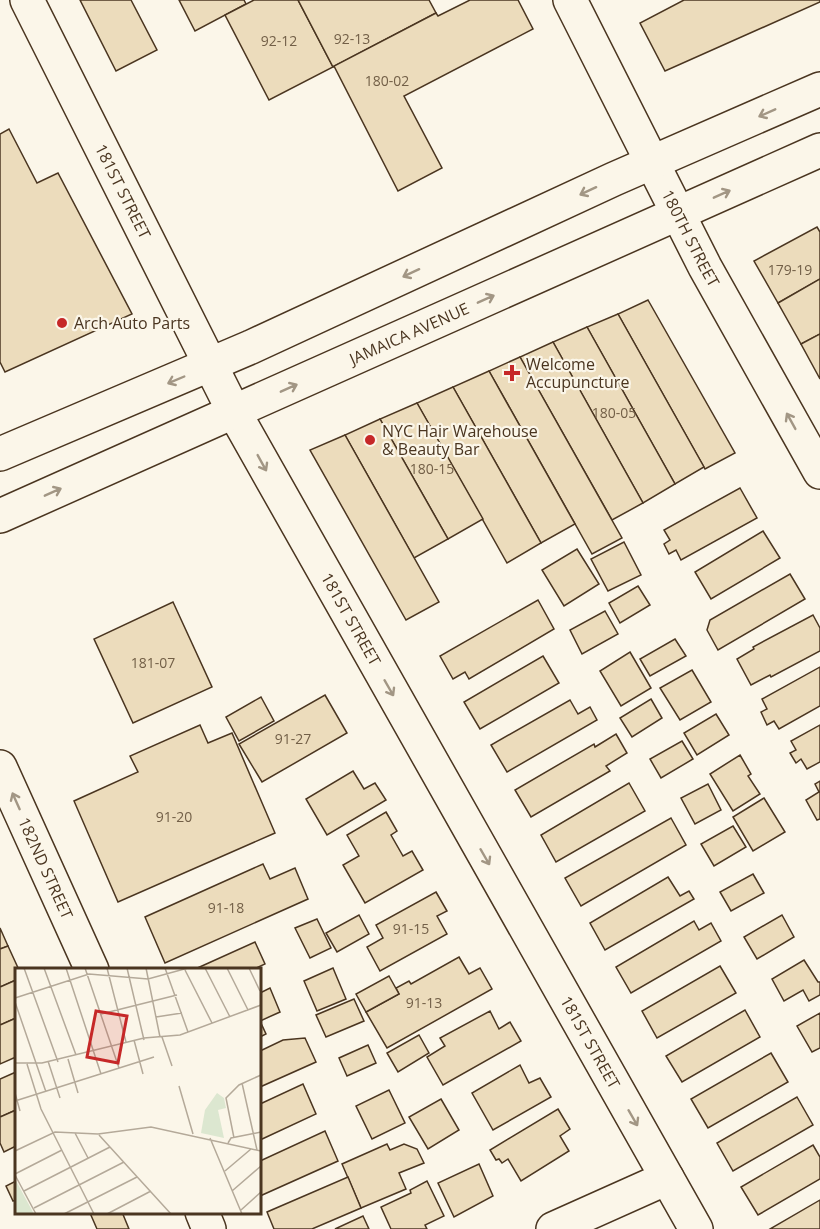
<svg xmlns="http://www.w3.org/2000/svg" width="820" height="1229" viewBox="0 0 820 1229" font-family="'Open Sans',sans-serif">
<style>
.building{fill:#ecdcbc;stroke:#4a3520;stroke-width:1.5}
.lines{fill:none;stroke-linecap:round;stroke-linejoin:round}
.minor-casing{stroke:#4a3520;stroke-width:36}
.primary-casing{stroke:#4a3520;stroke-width:36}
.minor{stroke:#fbf6e9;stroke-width:33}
.primary{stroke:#fbf6e9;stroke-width:33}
.oneway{stroke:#a29684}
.poi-dot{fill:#c62828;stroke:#fbf6e9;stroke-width:2}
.labels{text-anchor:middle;stroke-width:4.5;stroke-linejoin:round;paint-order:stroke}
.number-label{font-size:14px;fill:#725f47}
.street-label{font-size:16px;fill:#4a3520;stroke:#fbf6e9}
.poi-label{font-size:16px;fill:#4a3520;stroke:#fbf6e9;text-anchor:start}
.inset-road{fill:none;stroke:#b4a999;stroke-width:1.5}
.view{fill:#c62828;fill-opacity:0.15;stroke:#c62828;stroke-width:3}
.inset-edge{fill:none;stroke:#4a3520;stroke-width:3}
</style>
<rect width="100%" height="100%" fill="#fbf6e9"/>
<g class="building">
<polygon points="80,0 131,0 157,50 116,71"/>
<polygon points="179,0 244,0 246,4 195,31"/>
<polygon points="254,0 298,0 333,67 269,100 225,15"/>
<polygon points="298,0 429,0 436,13 333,67"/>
<polygon points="470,0 518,0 533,29 404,96 442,168 398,191 334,66 436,13 438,16"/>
<polygon points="684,0 820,0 820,2 665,71 640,23"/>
<polygon points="9,129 37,183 58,173 132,314 5,372 0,362 0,134"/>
<polygon points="817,227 820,232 820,279 778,303 754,261"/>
<polygon points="820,279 820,334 801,344 778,303"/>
<polygon points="648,300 735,453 705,469 618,314"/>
<polygon points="618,314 704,467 675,484 587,327"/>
<polygon points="587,327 675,484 643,503 553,342"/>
<polygon points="820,334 820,379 801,344"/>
<polygon points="553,342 643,503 612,520 520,357"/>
<polygon points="520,357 622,538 592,554 489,371"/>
<polygon points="489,371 575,524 541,543 453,387"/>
<polygon points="453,387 541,543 507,563 417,403"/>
<polygon points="417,403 483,519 448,539 380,419"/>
<polygon points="380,419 448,539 414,558 345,435"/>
<polygon points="345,435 439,602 406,620 310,450"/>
<polygon points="740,488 757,518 681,560 676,550 669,554 664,544 670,540 664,530"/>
<polygon points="763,531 780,558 711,599 695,572"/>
<polygon points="624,542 641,575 608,591 591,559"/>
<polygon points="577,549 599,584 564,606 542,570"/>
<polygon points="790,574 805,599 718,650 707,630 710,620"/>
<polygon points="638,586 650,605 620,623 609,603"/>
<polygon points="538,600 554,629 469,679 465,672 453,679 440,656"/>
<polygon points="173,602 212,687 133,723 94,639"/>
<polygon points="605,611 618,634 582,654 570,630"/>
<polygon points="813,615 820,628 820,651 771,677 770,675 751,685 737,659 754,649 753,647"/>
<polygon points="675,639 686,656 650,676 640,659"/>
<polygon points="630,652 651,688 621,706 600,671"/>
<polygon points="543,656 559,683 480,729 464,702"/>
<polygon points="820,667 820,706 779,729 774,721 767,725 761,712 767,709 762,699"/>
<polygon points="692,670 711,702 680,720 660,688"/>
<polygon points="325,695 347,733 262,782 239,744"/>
<polygon points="261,697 274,721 239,741 226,717"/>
<polygon points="651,699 662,718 632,737 620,718"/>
<polygon points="570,700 578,714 590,707 597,720 507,772 491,745"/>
<polygon points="716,714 729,735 697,755 684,733"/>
<polygon points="200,725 208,743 232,733 275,833 118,902 74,801 138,772 130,756"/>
<polygon points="820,725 820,762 807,769 801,759 796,763 790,753 796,750 791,741"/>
<polygon points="616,734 627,753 606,766 610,771 531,817 515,790 594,744 595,747"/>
<polygon points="682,741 693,759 661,778 650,759"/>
<polygon points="740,755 751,774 748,776 760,794 733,811 710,774"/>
<polygon points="353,771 364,789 375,783 386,800 327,835 306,799"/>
<polygon points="820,781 820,819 817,820 806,800 819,792 815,784"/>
<polygon points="629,783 645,811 556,862 541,835"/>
<polygon points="708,784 721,810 695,824 681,798"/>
<polygon points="764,798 785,832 753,851 733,817"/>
<polygon points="386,812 397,831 391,835 403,856 412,851 423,870 365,903 343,865 359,856 347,835"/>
<polygon points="671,818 686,845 581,906 565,878"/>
<polygon points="733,826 746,847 714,866 701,844"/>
<polygon points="263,864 270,879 295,868 308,899 165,963 145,917"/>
<polygon points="753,874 764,893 731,911 720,892"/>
<polygon points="668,877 680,896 689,891 694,899 605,950 590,923"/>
<polygon points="436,892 447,911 437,916 447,934 380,971 367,947 383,938 376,925"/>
<polygon points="359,915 369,934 337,952 326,933"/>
<polygon points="782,915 794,937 757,959 744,937"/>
<polygon points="317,919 331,948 310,958 295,928"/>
<polygon points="694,921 699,930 711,923 721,941 631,993 616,967"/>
<polygon points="0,928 8,946 0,949"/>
<polygon points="255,942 265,964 252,970 193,970"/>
<polygon points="8,946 19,970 16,970 16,980 0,987 0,949"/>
<polygon points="459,957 469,974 480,968 492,989 387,1048 366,1012 399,994 396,988 409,981 411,984"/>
<polygon points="804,960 818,982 820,982 820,995 809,1001 803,990 784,1001 772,979"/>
<polygon points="720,966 736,993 657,1038 642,1011"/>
<polygon points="333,968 346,999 317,1011 304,981"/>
<polygon points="389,976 399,994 366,1012 356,994"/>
<polygon points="16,980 16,1018 0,1025 0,987"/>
<polygon points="270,988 280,1012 260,1021 266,1034 260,1037 260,993"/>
<polygon points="354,999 364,1021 326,1037 316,1015"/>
<polygon points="745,1010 760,1037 682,1082 666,1056"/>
<polygon points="490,1011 499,1029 510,1022 521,1041 443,1085 427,1057 445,1046 440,1038"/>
<polygon points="820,1013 820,1048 812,1052 797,1026"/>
<polygon points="16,1018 16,1057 0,1064 0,1025"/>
<polygon points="419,1035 429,1053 398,1072 387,1053"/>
<polygon points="305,1038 316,1062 260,1087 260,1051 283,1040"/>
<polygon points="368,1045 376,1063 347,1076 339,1058"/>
<polygon points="771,1053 788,1082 708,1128 691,1099"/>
<polygon points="520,1065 529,1083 540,1078 551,1097 493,1130 472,1093"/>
<polygon points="16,1072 16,1110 0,1117 0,1079"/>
<polygon points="303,1084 316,1114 260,1140 260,1104"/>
<polygon points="389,1090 405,1123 372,1139 356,1106"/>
<polygon points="797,1097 813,1125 733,1171 717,1143"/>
<polygon points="441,1099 459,1130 428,1149 409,1117"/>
<polygon points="558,1109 570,1129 560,1136 569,1151 521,1181 508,1159 502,1163 499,1159 496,1160 490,1150"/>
<polygon points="16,1110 16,1146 4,1152 0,1143 0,1117"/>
<polygon points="325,1131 338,1161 260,1196 260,1161"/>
<polygon points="387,1144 390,1150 404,1144 417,1149 424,1163 399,1173 406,1189 361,1208 342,1164"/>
<polygon points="813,1145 820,1157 820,1179 758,1215 741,1187"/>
<polygon points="479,1164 493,1196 454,1217 438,1183"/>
<polygon points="348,1177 361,1208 312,1229 274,1229 267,1212"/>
<polygon points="16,1181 16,1200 13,1201 6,1186"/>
<polygon points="427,1181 444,1216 425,1225 427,1229 391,1229 381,1207 411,1193 410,1190"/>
<polygon points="820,1200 820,1229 770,1229"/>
<polygon points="122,1212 129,1229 97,1229 90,1213"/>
<polygon points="363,1216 369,1229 335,1229"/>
</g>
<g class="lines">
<g class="minor-casing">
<g id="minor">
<path id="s1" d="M27 0 234 412 696 1229"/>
<path id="s2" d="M570 0 705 267 820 472"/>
<path id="s3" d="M0 767 92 970"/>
<polyline points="202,1212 209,1229"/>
<polyline points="553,1229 667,1178"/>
</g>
</g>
<g class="primary-casing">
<g id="primary">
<polyline points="0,454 251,347 614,179 820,89"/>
<path id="s4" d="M0 516 820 150"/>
</g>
</g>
<use href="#minor" class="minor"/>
<use href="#primary" class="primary"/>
</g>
<defs><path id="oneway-shaft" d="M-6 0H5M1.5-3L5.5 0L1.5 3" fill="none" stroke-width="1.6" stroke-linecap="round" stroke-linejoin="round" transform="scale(1.5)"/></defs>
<g class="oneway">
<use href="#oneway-shaft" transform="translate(767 113) rotate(156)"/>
<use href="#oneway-shaft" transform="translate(588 191) rotate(155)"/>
<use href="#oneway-shaft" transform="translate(722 194) rotate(-24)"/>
<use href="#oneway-shaft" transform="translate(411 273) rotate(155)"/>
<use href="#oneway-shaft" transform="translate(486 299) rotate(-24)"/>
<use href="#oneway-shaft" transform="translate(176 380) rotate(157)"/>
<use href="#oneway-shaft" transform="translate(289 388) rotate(-24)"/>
<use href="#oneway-shaft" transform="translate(791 421) rotate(-119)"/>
<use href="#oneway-shaft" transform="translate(262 463) rotate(61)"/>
<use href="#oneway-shaft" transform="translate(53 492) rotate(-24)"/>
<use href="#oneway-shaft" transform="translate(389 688) rotate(60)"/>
<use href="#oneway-shaft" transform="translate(16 801) rotate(-114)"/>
<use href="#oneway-shaft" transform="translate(485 857) rotate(60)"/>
<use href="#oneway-shaft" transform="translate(633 1118) rotate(60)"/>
</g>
<g class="poi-dot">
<circle cx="62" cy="323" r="6"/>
<path d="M509 364h6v6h6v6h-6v6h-6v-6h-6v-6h6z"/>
<circle cx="370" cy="440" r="6"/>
</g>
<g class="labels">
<g class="number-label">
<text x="352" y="44">92-13</text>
<text x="279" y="46">92-12</text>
<text x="387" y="86">180-02</text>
<text x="790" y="275">179-19</text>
<text x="614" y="418">180-05</text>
<text x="432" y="474">180-15</text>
<text x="153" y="668">181-07</text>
<text x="293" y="744">91-27</text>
<text x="174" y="822">91-20</text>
<text x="226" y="913">91-18</text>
<text x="411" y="934">91-15</text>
<text x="424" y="1008">91-13</text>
</g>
<g class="street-label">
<text dy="6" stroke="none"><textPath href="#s1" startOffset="214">181ST STREET</textPath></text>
<text dy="6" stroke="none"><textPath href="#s2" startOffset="267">180TH STREET</textPath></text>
<text dy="6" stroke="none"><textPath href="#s4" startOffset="448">JAMAICA AVENUE</textPath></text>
<text dy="6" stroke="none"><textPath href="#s1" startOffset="699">181ST STREET</textPath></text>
<text dy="6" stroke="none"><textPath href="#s3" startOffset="111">182ND STREET</textPath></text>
<text dy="6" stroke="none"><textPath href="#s1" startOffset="1185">181ST STREET</textPath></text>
</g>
<g class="poi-label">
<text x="74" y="329">Arch Auto Parts</text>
<text x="526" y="370">Welcome<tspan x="526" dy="18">Accupuncture</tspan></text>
<text x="382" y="437">NYC Hair Warehouse<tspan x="382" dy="18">&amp; Beauty Bar</tspan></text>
</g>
</g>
<g transform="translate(15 968)">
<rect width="246" height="246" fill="#fbf6e9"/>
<path d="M202 125 209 130 211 140 203 142 209 170 186 165 190 142ZM0 211 19 246H0Z" fill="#dce7d0"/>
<path class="inset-road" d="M9 0 43 94M29 0 61 87M51 0 86 106M70 0 104 100M92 0 111 74M112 0 129 72M131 0 145 69M150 0 173 64M190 0 215 49M212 0 233 42M234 0 245 23M170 2 197 55M0 30 74 6 133 11 173 0M0 34 31 124M86 46 162 27M141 49 167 45M147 69 157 98M119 72 128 106M53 91 63 125M33 93 45 130M0 95H27L129 70 165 67 246 37M12 96 26 141 79 246M227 115 242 182M164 118 178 166M0 125 5 143M0 133 139 89M60 165 73 190M84 167 156 246M195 170 227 246M219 170 211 130 224 117 246 107M213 175 216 170 246 164M0 183 40 164 83 166 136 159 246 183M210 203 236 181M0 206 47 182M0 207 21 246M9 223 95 179M217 223 246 198M19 240 109 194M226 242 246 224M49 246 122 209M92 246 136 223"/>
<path class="view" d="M81 43 112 48 103 95 72 89Z"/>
<rect width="246" height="246" class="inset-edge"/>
</g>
</svg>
